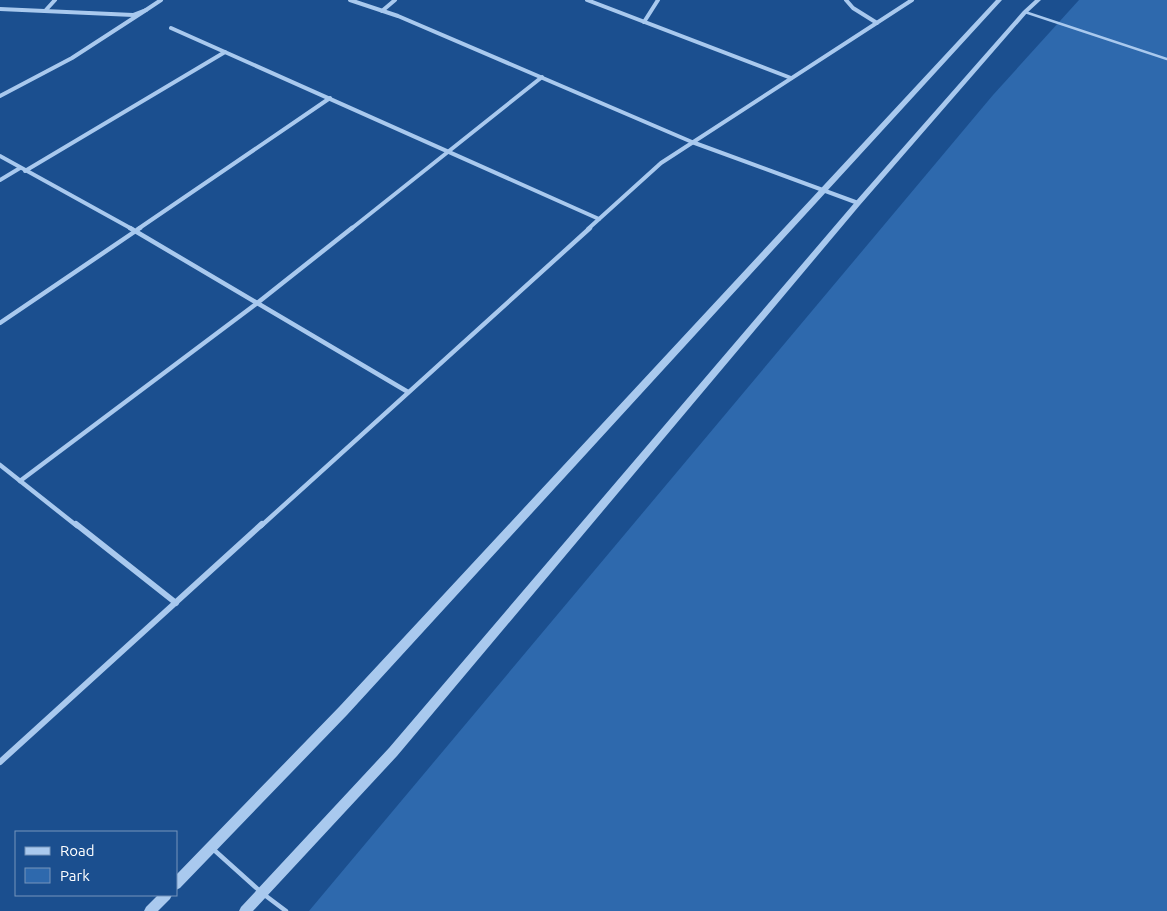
<svg xmlns="http://www.w3.org/2000/svg" width="1167" height="911" viewBox="0 0 1167 911" font-family="Ubuntu,sans-serif">
<style>
.green{fill:#2e69ad}
.lines{fill:none;stroke-linecap:round;stroke-linejoin:round}
.service-far1{stroke:#a9c9ee;stroke-width:2.5}
.service{stroke:#a9c9ee;stroke-width:4.5}
.minor-far2{stroke:#a9c9ee;stroke-width:4}
.minor-far1{stroke:#a9c9ee;stroke-width:4.5}
.minor{stroke:#a9c9ee;stroke-width:6}
.tertiary{fill:#a9c9ee;fill-rule:evenodd}
</style>
<rect width="100%" height="100%" fill="#1b4f8f"/>
<polygon class="green" points="1079,0 1167,0 1167,911 309,911 993,95"/>
<g class="lines">
<polyline class="service-far1" points="1025,12 1167,59"/>
<polyline class="service" points="213,849 262,893 286,911"/>
<g class="minor-far2">
<polyline points="350,0 398,16 692,142 858,203"/>
<polyline points="587,0 791,78"/>
<polyline points="846,0 853,8 877,23"/>
<polyline points="0,9 133,15 146,10 161,0"/>
<polyline points="45,11 55,0"/>
<polyline points="382,11 395,0"/>
<polyline points="644,22 658,0"/>
<polyline points="171,28 599,219"/>
<polyline points="0,96 72,58 146,10"/>
<polyline points="0,156 132,229"/>
<polyline points="25,171 225,52"/>
<polyline points="0,180 20,168"/>
<polyline points="138,229 330,98"/>
<polyline points="351,229 542,77"/>
<polyline points="588,229 661,163 912,0"/>
</g>
<g class="minor-far1">
<polyline points="130,228 408,392"/>
<polyline points="0,323 140,228"/>
<polyline points="0,465 77,526"/>
<polyline points="20,481 256,304 352,228"/>
<polyline points="261,526 590,228"/>
</g>
<g class="minor">
<polyline points="76,524 176,603"/>
<polyline points="0,762 262,524"/>
</g>
<g class="tertiary">
<polygon points="996,0 1002,0 347,715 180,888 176,890 176,875 339,707"/>
<polygon points="1035,0 1041,0 1027,13 860,205 397,756 253,911 239,911 241,907 389,748 856,201 1023,11"/>
<polygon points="158,895 172,895 170,899 158,911 144,911 146,907"/>
</g>
</g>
<rect x="15" y="831" width="162" height="65" fill="#1b4f8f" stroke="#7695bc"/>
<rect x="25" y="847" width="25" height="8" fill="#a9c9ee" stroke="#7695bc"/>
<text x="60" y="856" font-size="15" fill="#ffffff">Road</text>
<rect x="25" y="868" width="25" height="15" fill="#2e69ad" stroke="#7695bc"/>
<text x="60" y="881" font-size="15" fill="#ffffff">Park</text>
</svg>
